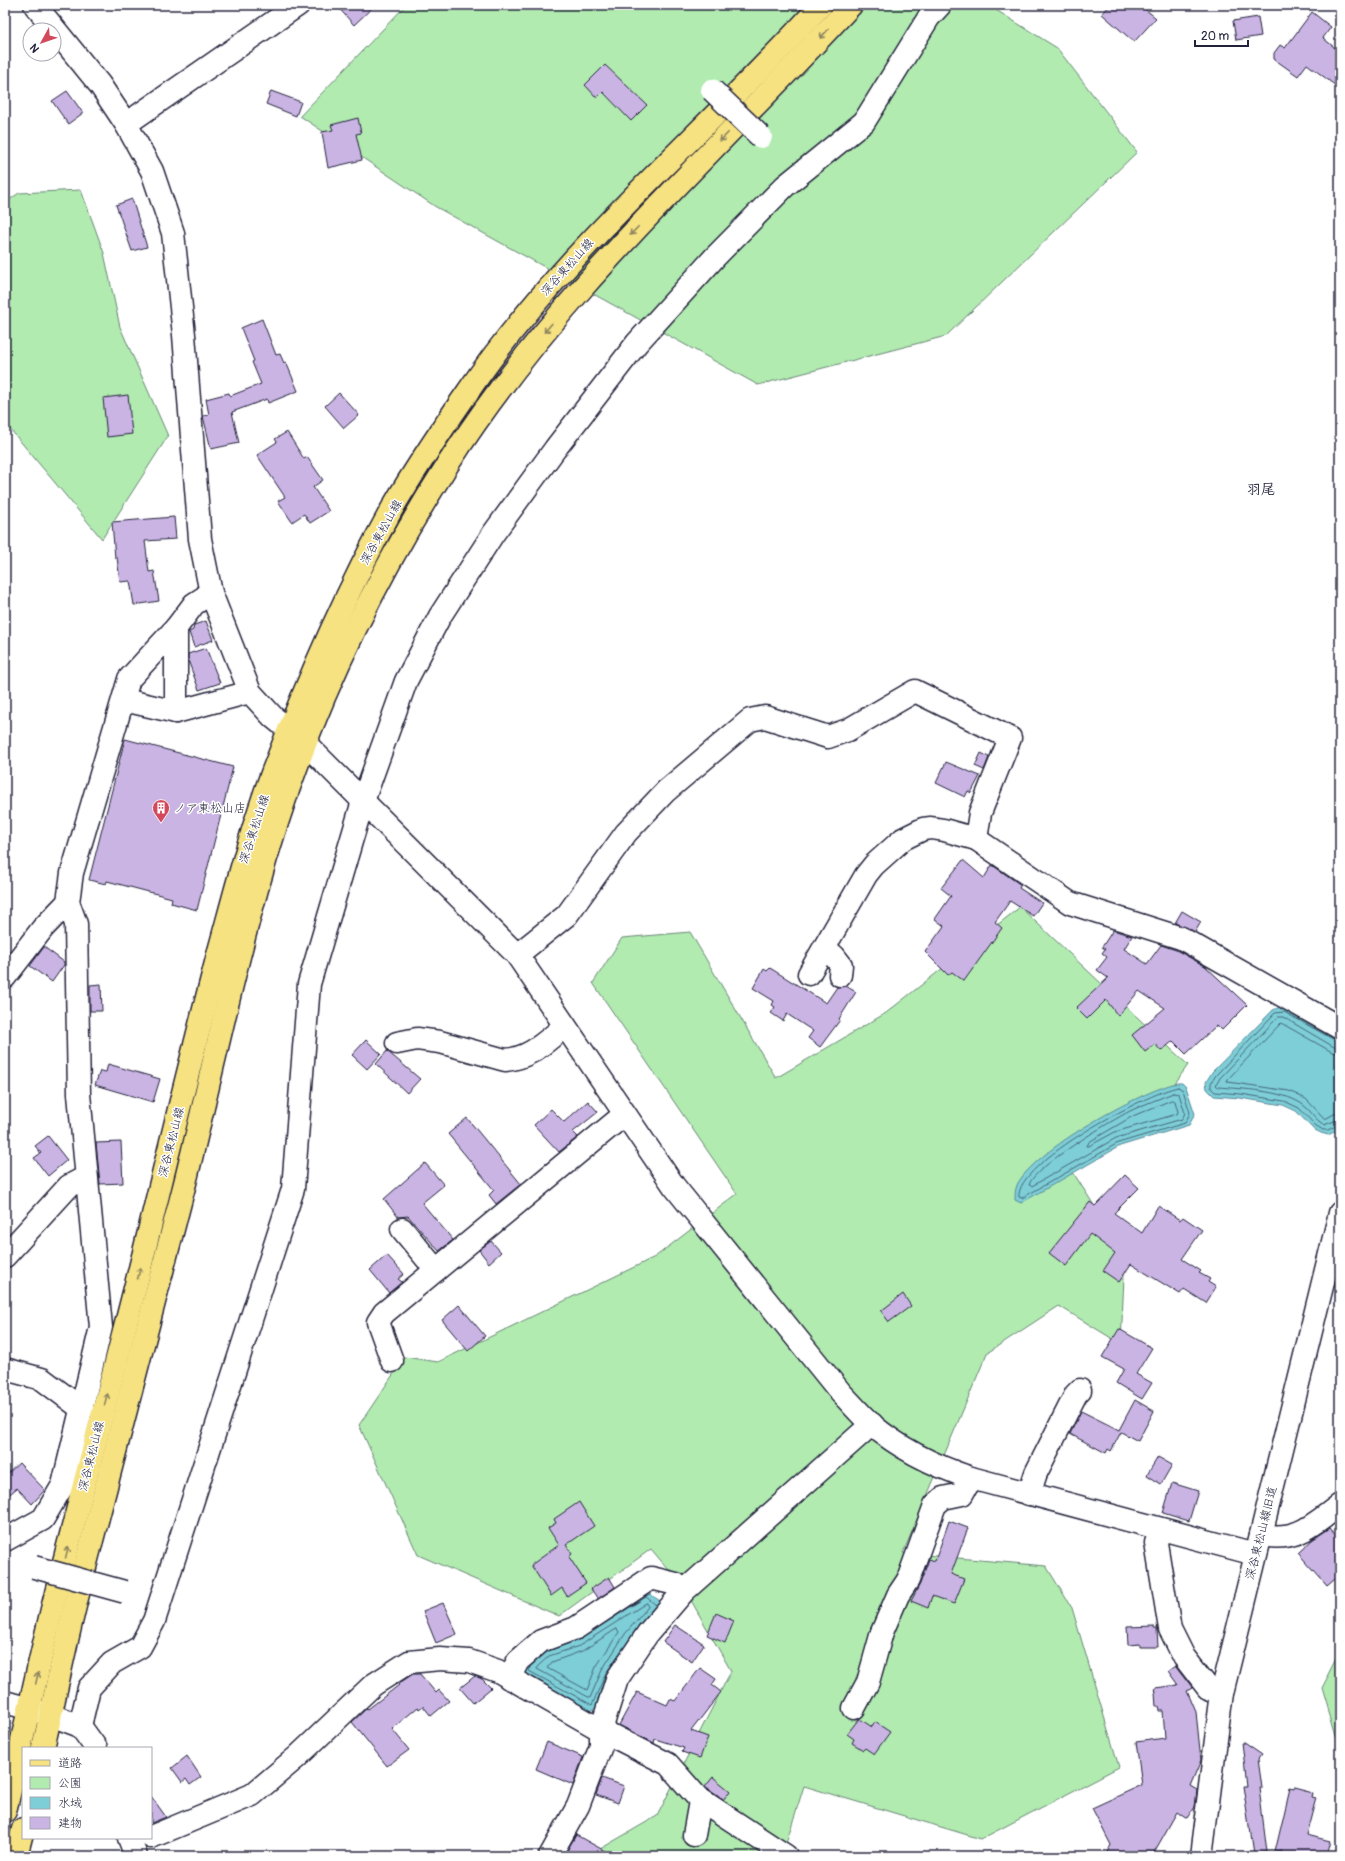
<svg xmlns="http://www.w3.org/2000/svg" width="1345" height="1861" viewBox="0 0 1345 1861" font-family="Pangolin,'Klee One',sans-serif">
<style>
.green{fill:#b1ebb0;stroke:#6a8676}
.water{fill:#7dced7;stroke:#598999}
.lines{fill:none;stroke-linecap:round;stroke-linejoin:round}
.shore{stroke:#466779;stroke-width:1}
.building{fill:#cab4e4;stroke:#22223b}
.minor-casing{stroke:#22223b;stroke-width:25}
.major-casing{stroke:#22223b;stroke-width:25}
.minor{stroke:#fff;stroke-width:22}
.major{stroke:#f6e281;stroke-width:22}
.minor-bridge-casing{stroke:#22223b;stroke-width:25;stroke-linecap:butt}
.minor-bridge{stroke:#fff;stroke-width:22}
.oneway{stroke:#8c825e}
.labels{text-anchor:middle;stroke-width:3;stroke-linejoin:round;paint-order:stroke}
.street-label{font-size:12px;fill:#22223b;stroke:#fff}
.poi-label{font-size:12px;fill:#22223b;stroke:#fff;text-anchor:start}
.quarter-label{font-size:14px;font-weight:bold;fill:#22223b;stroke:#fff}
</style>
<rect width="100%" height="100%" fill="#fff"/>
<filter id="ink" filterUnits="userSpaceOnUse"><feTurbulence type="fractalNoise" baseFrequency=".025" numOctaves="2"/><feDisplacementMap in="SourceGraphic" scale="8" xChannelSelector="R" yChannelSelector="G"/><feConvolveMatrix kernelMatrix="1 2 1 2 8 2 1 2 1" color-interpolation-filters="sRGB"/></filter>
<g filter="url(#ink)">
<g class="green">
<polygon points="406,5 988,5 1057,48 1137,152 946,336 758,385 436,207 300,116"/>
<polygon points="81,190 104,253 120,327 168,436 102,539 5,423 5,203 19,193"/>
<polygon points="1020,907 1188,1065 1153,1114 1062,1155 1125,1254 1121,1344 1059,1306 987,1353 903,1553 1046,1566 1072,1608 1119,1767 981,1839 804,1786 782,1856 588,1856 657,1816 731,1671 684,1588 651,1549 559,1616 418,1555 359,1425 405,1357 438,1362 655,1257 737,1194 593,983 622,938 690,932 776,1078 886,1013"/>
<polygon points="1340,1651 1340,1752 1321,1688"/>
</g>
<g class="water">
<polygon points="1280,1007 1286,1008 1340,1040 1340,1126 1336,1131 1328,1135 1321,1133 1313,1129 1296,1111 1283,1105 1240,1098 1214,1096 1207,1089 1206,1082 1212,1072 1273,1010"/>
<path d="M1177 1083H1182L1186 1087 1195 1114 1189 1125 1120 1146 1021 1203 1015 1200C1015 1195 1015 1190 1017 1185 1033 1151 1140 1091 1177 1083Z"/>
<polygon points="647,1592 663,1603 597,1707 591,1711 523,1671 544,1648"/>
</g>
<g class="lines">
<g class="shore">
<polyline points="1340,1043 1284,1012 1275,1013 1216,1075 1211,1083 1211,1088 1215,1092 1241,1094 1284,1101 1299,1108 1315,1125 1323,1130 1328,1130 1340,1124"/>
<path d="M1340 1048 1334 1047 1283 1017H1278L1220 1078 1216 1085 1218 1087C1242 1089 1281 1090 1302 1104 1311 1110 1315 1120 1324 1125L1340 1119"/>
<polyline points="1340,1054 1332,1052 1281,1023 1227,1080 1228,1082 1289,1091 1306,1099 1325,1119 1334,1114 1340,1113"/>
<path d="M1178 1087 1183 1090 1190 1113 1185 1123 1118 1143 1022 1198 1019 1197C1015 1163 1147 1093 1178 1087Z"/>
<path d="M1173 1093 1179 1094 1185 1113 1182 1119 1116 1138 1032 1186 1029 1185C1033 1167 1111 1121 1130 1111 1144 1104 1159 1099 1173 1093Z"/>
<polygon points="1172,1100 1175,1101 1178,1112 1177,1114 1115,1132 1089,1146 1087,1146 1089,1142 1133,1116"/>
<polygon points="647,1603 648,1607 625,1634 602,1670 590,1698 537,1669 537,1667 549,1656 579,1646"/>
<polyline points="599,1627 646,1597 656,1605"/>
<polygon points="617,1629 619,1632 596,1667 587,1690 547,1668 552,1662 582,1651"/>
<polyline points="530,1667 529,1671 592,1705 606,1673 638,1627"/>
</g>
</g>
<g class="building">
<polygon points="336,5 375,5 354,25"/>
<polygon points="1110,5 1140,5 1156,18 1134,42 1102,14"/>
<polygon points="1312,12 1331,27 1323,38 1340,52 1340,89 1307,64 1298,76 1274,59 1274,53 1280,45 1285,48"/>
<polygon points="1258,17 1261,36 1236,40 1233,21"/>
<polygon points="605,65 647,105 631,121 603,92 597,98 585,85"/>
<polygon points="67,91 83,113 68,124 52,101"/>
<polygon points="271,91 301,102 296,116 266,104"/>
<polygon points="358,118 361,133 356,134 362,160 328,168 322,132 333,130 331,125"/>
<polygon points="132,199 147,247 132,251 116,205"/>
<polygon points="262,319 276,355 280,354 284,363 286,362 298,391 268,403 267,399 232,412 239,443 211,449 203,416 209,415 206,399 229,393 230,396 261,384 252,362 254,361 241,328"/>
<polygon points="339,393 359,415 344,428 325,406"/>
<polygon points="128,395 132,434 107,437 103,398"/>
<polygon points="287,432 304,459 307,457 323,480 313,487 329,511 310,523 304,514 292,522 278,501 285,497 257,455 277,442 275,439"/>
<polygon points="174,517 176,539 145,541 149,572 154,571 159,601 134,605 130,581 120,582 117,557 115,558 112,522"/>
<polygon points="206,621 213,640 194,647 189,632 193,630 194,625"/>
<polygon points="206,648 220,683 199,690 188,660 188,654"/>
<polygon points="125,739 233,767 197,910 171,903 172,898 107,881 106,884 89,880"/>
<polygon points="981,753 989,757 984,770 975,766"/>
<polygon points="946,762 980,776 971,793 968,791 965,797 936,783"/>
<polygon points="963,860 984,878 992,865 1021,885 1019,888 1042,903 1033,916 1010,901 995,922 1002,928 964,981 952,972 948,975 925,952 944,926 935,919 951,896 941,888"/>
<polygon points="1182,911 1201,922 1195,932 1175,923"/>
<polygon points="1113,930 1132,936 1124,949 1147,964 1161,945 1176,950 1205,966 1247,1005 1222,1030 1217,1025 1186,1054 1173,1041 1161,1051 1155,1044 1145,1052 1132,1035 1165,1008 1139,991 1118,1016 1106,1000 1087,1019 1076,1008 1108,978 1097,970 1107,957 1102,953 1105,949 1102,947"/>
<polygon points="44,947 64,962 64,965 52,982 30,966"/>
<polygon points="770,968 826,1003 837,987 846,986 856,992 839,1019 840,1020 820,1047 808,1038 813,1031 787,1014 783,1021 771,1013 775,1007 772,1005 774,1001 753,988 764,969 767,971"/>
<polygon points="101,984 102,1011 90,1011 90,985"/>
<polygon points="366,1040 381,1054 367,1069 352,1055"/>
<polygon points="387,1051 420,1079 407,1093 376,1064"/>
<polygon points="108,1064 160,1079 153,1102 95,1085 100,1071 106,1072"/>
<polygon points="588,1101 598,1112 573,1132 578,1137 559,1152 534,1125 551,1109 564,1122"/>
<polygon points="467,1118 521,1184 496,1204 489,1195 494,1190 448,1134"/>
<polygon points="48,1136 67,1160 48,1176 34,1158 41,1153 35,1146"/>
<polygon points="121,1142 123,1183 100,1184 96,1143"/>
<polygon points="425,1163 444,1185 422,1203 453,1240 439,1251 408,1216 398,1217 384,1199"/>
<polygon points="1125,1175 1139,1188 1114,1213 1142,1233 1158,1206 1180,1220 1183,1217 1202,1230 1182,1259 1201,1271 1199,1273 1210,1279 1208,1282 1216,1287 1206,1303 1184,1289 1180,1294 1131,1264 1119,1282 1103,1271 1115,1253 1090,1234 1066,1266 1049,1253 1090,1202 1095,1206"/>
<polygon points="491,1241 501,1252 489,1263 479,1250"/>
<polygon points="387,1255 404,1274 398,1279 402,1282 389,1293 370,1270"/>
<polygon points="903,1294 911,1306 889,1322 881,1311"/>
<polygon points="459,1305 485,1336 468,1351 442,1320"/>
<polygon points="1119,1329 1152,1348 1136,1374 1152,1383 1142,1399 1116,1383 1124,1369 1102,1357"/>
<polygon points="1135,1400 1154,1411 1138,1441 1121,1432 1111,1451 1108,1449 1106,1453 1070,1434 1081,1411 1119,1430"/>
<polygon points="1158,1457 1172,1465 1161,1484 1147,1475"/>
<polygon points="19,1463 45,1490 32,1504 17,1488 5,1498 5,1476"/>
<polygon points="1172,1483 1198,1491 1189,1521 1163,1513"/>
<polygon points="579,1502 594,1526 566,1545 572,1554 569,1557 586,1583 567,1596 562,1588 551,1596 531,1565 559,1545 548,1528 556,1523 554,1519"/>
<polygon points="949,1521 968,1528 951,1574 964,1579 954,1604 932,1596 928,1608 911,1601 920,1584 929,1559 935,1561"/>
<polygon points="1330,1528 1340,1539 1340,1575 1327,1586 1298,1553 1312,1540"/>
<polygon points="609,1577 615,1587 598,1599 591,1589"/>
<polygon points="443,1603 457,1634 436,1643 423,1611"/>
<polygon points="716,1613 734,1621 725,1643 707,1635"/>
<polygon points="675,1625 704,1644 692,1662 663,1642"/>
<polygon points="1154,1626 1154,1628 1157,1628 1158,1647 1140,1647 1140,1644 1128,1645 1127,1627"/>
<polygon points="1175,1666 1192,1688 1187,1691 1196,1712 1201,1760 1190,1786 1197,1790 1195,1807 1187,1819 1177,1812 1152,1856 1105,1856 1111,1845 1092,1808 1142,1785 1136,1742 1165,1738 1163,1711 1159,1711 1158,1707 1156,1707 1155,1693 1156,1693 1155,1688 1178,1685 1168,1671"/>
<polygon points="700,1668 716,1679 712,1685 721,1692 691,1731 708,1737 700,1758 682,1752 684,1748 655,1739 654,1743 619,1725 637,1692 667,1705 670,1699 675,1701"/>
<polygon points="413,1674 420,1674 436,1693 439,1690 449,1701 431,1716 423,1706 419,1709 418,1707 392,1729 409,1750 387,1766 352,1722 367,1708 368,1709 399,1685 398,1684"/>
<polygon points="475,1676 482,1679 491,1688 473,1703 460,1688"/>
<polygon points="860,1719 872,1727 875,1722 890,1732 874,1754 865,1748 863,1750 852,1743 854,1739 847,1734 858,1720"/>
<polygon points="547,1742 583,1757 573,1785 536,1769"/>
<polygon points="1242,1742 1261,1755 1258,1759 1262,1788 1259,1788 1267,1852 1253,1854 1243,1786 1247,1786"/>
<polygon points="187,1756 201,1777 190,1785 186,1779 182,1782 172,1768"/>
<polygon points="713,1777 730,1791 723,1800 705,1787"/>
<polygon points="602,1778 624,1786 618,1803 596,1795"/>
<polygon points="1295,1787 1314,1792 1313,1796 1317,1797 1307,1835 1330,1841 1326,1856 1281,1856 1282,1851 1275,1852 1290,1789 1294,1790"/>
<polygon points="151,1796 166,1817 151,1823"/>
<polygon points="576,1835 614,1856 564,1856"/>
</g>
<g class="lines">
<g class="minor-casing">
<g id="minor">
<path d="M35 5 100 85 126 124 152 171 173 233 184 335 200 539 211 593 250 692 273 717 306 744 517 955 674 1186 841 1393C851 1403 860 1414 871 1424 900 1449 935 1466 971 1478L1255 1554"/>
<polyline points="126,124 298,5"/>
<polyline points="176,628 176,712"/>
<polyline points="124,700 176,712 250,692"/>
<polyline points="825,949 834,956 841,965 840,975"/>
<polyline points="517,955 567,915 626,833 666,791 750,720 765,717 828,737 848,730 915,691 1010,738 980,813 976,839"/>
<polyline points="809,974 866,875 874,865 903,839 923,829 931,828 944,830 976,839 1070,903 1181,938 1340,1028"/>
<polyline points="5,977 43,928 68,902"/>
<path d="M397 1043 417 1039 440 1042 505 1060C531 1058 546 1041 565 1026"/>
<polyline points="402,1229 436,1270"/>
<polyline points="5,1256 69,1186 86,1177"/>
<polyline points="392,1361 378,1322 384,1313 625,1114"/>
<polyline points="5,1369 42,1379 82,1409"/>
<polyline points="1029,1494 1036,1473 1076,1394 1080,1390"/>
<polyline points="1160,1529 1156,1543 1170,1629 1184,1657 1208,1688 1222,1693"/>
<path d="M1261 1535C1298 1542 1312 1525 1340 1505"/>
<polyline points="5,1540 43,1519 63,1485 101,1327 79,1094 76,924 68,902 72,873 129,679 176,628 194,604 211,593"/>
<polyline points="509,1678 518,1661 541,1641 576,1628 651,1578 676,1584 684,1591"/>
<polyline points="5,1702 51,1715 80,1726 96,1748"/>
<polyline points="854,1708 868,1682 882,1632 898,1595 908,1580 935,1505 943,1498 962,1494 971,1478"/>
<polyline points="80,1726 89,1688 112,1663 140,1647 154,1621 293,1189 309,984 363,801 406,681 440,616 493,534 555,449 637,343 715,257 785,186 864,122 929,17 940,5"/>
<polyline points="694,1835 699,1807 702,1801"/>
<polyline points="151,1837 252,1795 297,1757 373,1685 409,1662 440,1659 469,1661 498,1671 601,1730 668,1764 698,1798 786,1856"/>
<polyline points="129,1838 136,1856"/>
<polyline points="550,1856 578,1806 601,1746 601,1730 617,1679 648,1633 684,1591 872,1424"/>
<polyline points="1201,1856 1222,1693 1340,1213"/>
</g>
</g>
<g class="major-casing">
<g id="major">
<path d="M43 1748C55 1697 65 1645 78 1594 113 1457 150 1320 185 1183 214 1065 238 945 275 829 316 700 375 578 448 464 558 291 713 155 851 5"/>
<path d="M5 1811C23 1739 38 1666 56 1593 85 1478 117 1363 145 1248 169 1149 193 1050 219 951 235 893 250 833 271 776 306 684 345 593 393 507 415 469 440 432 465 396 564 248 703 136 821 5"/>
<polyline points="16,1856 23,1829"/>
</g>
</g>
<use href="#minor" class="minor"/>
<use href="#major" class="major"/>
<g class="minor-bridge-casing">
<g id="minor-bridge">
<polyline points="712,90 761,137"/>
<polyline points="34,1567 125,1592"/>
</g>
</g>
<use href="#minor-bridge" class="minor-bridge"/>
</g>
<defs><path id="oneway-shaft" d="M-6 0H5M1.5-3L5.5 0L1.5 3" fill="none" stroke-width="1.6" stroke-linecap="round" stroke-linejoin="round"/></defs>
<g class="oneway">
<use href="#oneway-shaft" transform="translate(824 34) rotate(133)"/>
<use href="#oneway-shaft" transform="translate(724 137) rotate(134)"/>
<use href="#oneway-shaft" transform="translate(634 231) rotate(134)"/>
<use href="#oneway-shaft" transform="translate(548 328) rotate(130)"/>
<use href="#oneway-shaft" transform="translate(139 1273) rotate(-76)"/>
<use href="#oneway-shaft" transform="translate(106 1399) rotate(-76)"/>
<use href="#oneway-shaft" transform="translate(67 1552) rotate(-76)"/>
<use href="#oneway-shaft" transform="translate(37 1678) rotate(-78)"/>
</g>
</g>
<defs>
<g id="building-pin" transform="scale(0.9)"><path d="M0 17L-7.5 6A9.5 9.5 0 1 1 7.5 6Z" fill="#d1495b" stroke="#fff"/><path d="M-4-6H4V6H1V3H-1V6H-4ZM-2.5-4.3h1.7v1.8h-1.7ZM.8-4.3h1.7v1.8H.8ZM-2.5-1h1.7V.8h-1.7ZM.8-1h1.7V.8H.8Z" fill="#fff"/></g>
</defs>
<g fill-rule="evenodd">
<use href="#building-pin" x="161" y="808"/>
</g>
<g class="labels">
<g class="street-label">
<text transform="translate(567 267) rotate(-48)" y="4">深谷東松山線</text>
<text transform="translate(381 532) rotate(-61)" y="4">深谷東松山線</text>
<text transform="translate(254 829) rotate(-72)" y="4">深谷東松山線</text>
<text transform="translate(171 1142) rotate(-76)" y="4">深谷東松山線</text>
<text transform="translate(91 1456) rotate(-76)" y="4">深谷東松山線</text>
<text transform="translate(1261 1533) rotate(-76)" y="4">深谷東松山線旧道</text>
</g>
<g class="poi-label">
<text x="174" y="812">ノア東松山店</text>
</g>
<g class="quarter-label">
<text x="1261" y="494">羽尾</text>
</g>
</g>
<rect width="1345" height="1861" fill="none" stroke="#fff" stroke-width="20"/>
<rect x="10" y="10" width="1325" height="1841" fill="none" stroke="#22223b" stroke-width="1.5" filter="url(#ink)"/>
<rect x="22" y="1747" width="130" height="92" fill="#ffffff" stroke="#a7a7b1"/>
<rect x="30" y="1760" width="20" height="6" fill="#f6e281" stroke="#a7a7b1"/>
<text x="58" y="1767" font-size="12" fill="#22223b">道路</text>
<rect x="30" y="1777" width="20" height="12" fill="#b1ebb0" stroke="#a7a7b1"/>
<text x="58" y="1787" font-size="12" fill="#22223b">公園</text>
<rect x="30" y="1797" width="20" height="12" fill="#7dced7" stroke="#a7a7b1"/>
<text x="58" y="1807" font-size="12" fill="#22223b">水域</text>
<rect x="30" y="1817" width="20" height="12" fill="#cab4e4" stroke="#a7a7b1"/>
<text x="58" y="1827" font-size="12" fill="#22223b">建物</text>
<g transform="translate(42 42) rotate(230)"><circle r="19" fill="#ffffff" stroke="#a7a7b1"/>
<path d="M0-3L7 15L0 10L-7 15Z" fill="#d1495b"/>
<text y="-6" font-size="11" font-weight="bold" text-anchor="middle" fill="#22223b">N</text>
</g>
<path d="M1195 40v6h53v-6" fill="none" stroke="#22223b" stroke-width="2"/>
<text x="1201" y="40" font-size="12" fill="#22223b" stroke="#ffffff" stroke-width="3" paint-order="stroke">20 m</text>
</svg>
